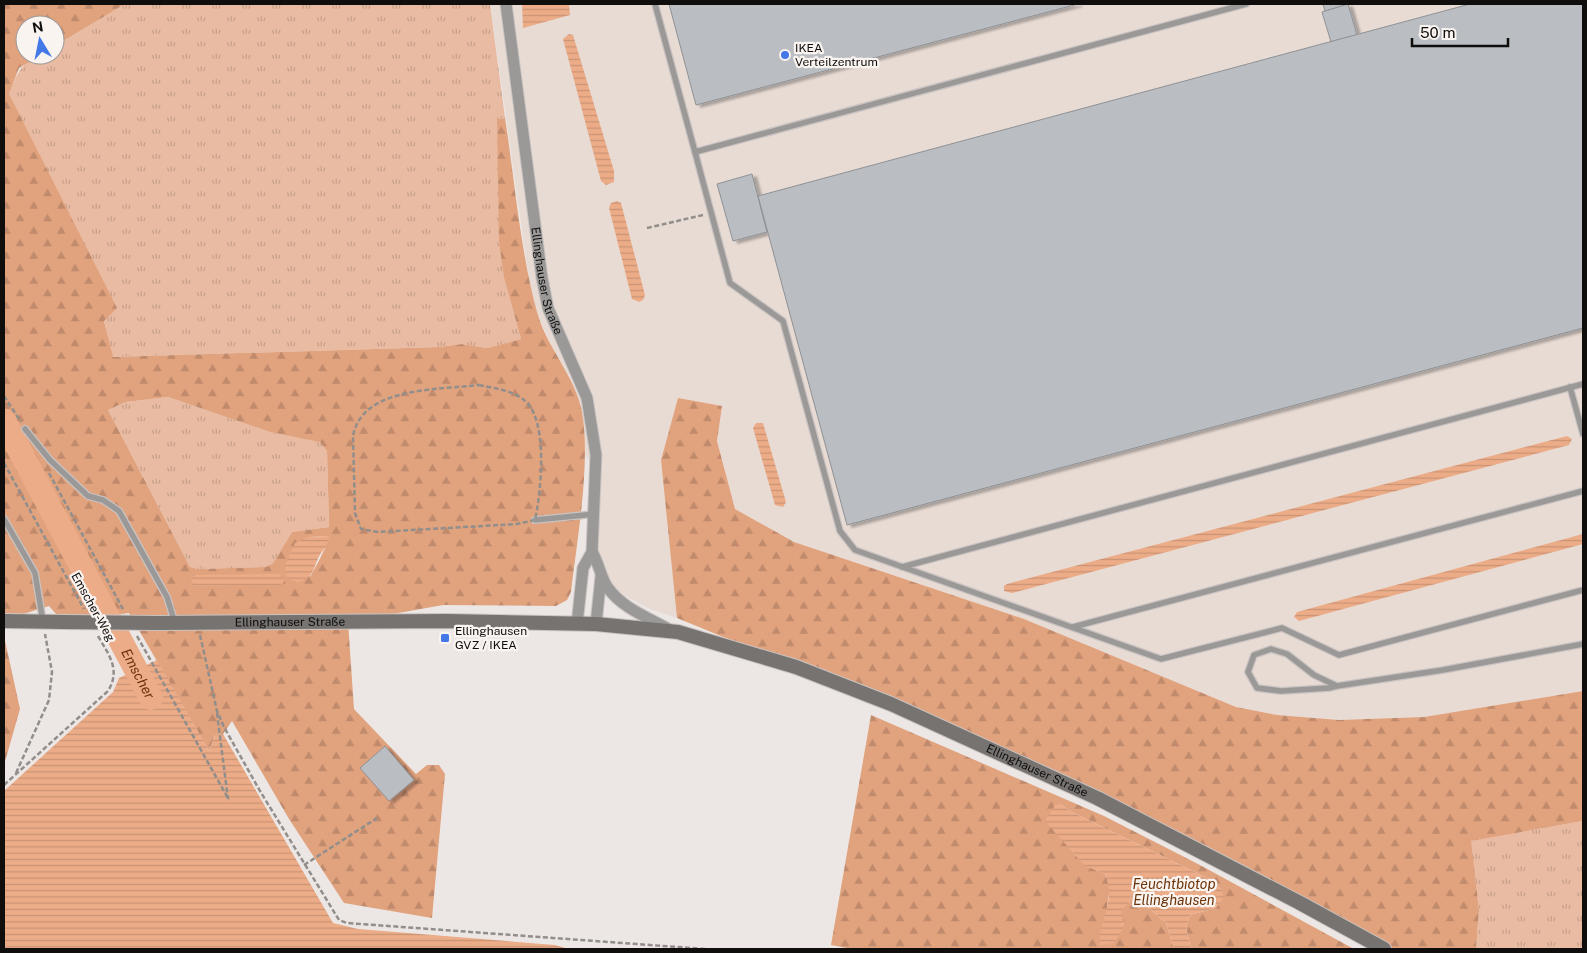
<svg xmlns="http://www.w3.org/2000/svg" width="1587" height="953" viewBox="0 0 1587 953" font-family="'Public Sans',sans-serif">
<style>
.built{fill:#e8dbd4}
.grass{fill:url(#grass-tufts)}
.forest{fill:url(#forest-firs);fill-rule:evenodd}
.water{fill:url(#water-rules)}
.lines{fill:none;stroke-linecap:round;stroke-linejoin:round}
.river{stroke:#ecac88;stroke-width:24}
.building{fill:#babdc1;stroke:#8e9195;filter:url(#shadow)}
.service-casing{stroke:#c9c4c2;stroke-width:8}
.minor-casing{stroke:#c9c4c2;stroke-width:13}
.secondary-casing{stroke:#c9c4c2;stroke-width:16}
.path{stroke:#918e8c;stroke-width:2.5;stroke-dasharray:5 2.5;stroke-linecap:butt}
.service{stroke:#9b9998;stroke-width:5.5}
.minor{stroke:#9b9998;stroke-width:11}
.secondary{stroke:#767371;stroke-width:14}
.secondary-bridge-casing{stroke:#c9c4c2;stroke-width:16;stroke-linecap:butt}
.secondary-bridge{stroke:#767371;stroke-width:14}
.poi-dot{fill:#4477e8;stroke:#faf4f1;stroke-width:2}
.labels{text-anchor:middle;stroke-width:4.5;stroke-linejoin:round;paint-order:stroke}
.poi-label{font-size:12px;fill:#0f0e0d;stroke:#faf4f1;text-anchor:start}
.street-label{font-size:12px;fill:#0f0e0d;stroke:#faf4f1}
.water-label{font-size:14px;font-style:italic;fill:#6c3309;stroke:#faf4f1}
</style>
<defs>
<pattern id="grass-tufts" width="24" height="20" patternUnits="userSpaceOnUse" patternTransform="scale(1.25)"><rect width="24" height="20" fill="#e9bba2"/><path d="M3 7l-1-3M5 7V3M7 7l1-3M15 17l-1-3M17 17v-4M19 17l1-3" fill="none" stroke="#c7a08a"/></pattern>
<pattern id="forest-firs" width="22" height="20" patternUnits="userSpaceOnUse" patternTransform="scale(1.25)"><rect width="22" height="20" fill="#e1a27e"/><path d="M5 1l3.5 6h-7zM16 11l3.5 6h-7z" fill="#c08a6c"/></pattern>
<pattern id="water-rules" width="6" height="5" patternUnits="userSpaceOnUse" patternTransform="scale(1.25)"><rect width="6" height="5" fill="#ecac88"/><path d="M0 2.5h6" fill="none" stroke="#c99374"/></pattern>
<filter id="shadow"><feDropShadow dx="4.5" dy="2.5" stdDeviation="1" flood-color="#0004"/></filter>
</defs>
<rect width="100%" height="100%" fill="#ece7e4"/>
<polygon class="built" points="490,4 1583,4 1583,691 1424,717 1339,720 1277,715 1236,707 1024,619 794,542 735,509 717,441 721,406 678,398 661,460 677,618 650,609 614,590 595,550 600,472 584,454 582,411 577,396 537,315 529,280"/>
<g class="grass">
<path d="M125 4H490L505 118 497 119 504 278 521 339 487 348 462 344 439 347 112 357 104 320 9 94C19 69 24 55 55 55V46Z"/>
<polygon points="168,397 270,432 320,441 327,451 329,527 292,532 273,563 266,567 198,569 190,567 108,410 126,402"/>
<polygon points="1583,821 1583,949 1476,949 1479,910 1470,841"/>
</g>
<g class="forest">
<path d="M5 4H125L55 46V25H25V55H41L19 68 9 94 117 308 104 321 113 357 439 347 462 344 487 348 521 339 504 278 499 241 497 119 505 118C515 182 520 250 537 312 546 346 576 378 582 412 591 463 577 540 571 592L567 600 556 606 443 605 348 622 354 709 416 774 427 765H439L445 774 432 918 344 903 289 819 232 721 223 734 215 735 209 751 129 613 63 622 49 606 4 620ZM168 397 270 432 320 442 327 451 329 527 292 532 273 563 266 567 198 569 190 567 108 410 126 402ZM328 536C330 542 314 570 310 577L309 537Z"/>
<polygon points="678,398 722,406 717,441 735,509 794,542 1024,619 1236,707 1277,715 1339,720 1424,717 1583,691 1583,821 1471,841 1479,910 1476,949 1384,949 1199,850 796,667 677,618 661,460"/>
<polygon points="4,636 20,709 4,765"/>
<path d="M871 715 1104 816 1198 864 1354 949H1191L1186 928 1190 915 1216 908 1221 889 1205 877 1070 811 1057 802C1066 840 1065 858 1105 874L1110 887 1107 907 1124 926 1120 910 1130 902 1131 893 1166 923 1174 949H852L831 945Z"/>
</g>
<g class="water">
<polygon points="522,4 569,4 570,15 523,28"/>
<polygon points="569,34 573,35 614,171 614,182 606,185 601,181 563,39"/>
<polygon points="617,201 621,203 645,295 643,300 639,302 632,299 609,208 611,203"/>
<polygon points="756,423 763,423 786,502 783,507 775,505 753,428"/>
<polygon points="1567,436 1572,439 1569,445 1012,593 1004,591 1004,586 1007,584"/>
<polygon points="1583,534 1583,544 1299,621 1294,617 1297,612"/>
<path d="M328 536C330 544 325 547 321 553 313 565 315 580 297 582L287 578 285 566 295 543 309 537Z"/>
<polygon points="279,574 284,580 283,584 280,585 194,586 191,580 196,575"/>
<polygon points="157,660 209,751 215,735 223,734 333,923 358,929 555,945 569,949 4,949 4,791 113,692 119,678"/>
<path d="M1057 802 1070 811 1205 877 1221 889 1224 897 1216 908 1190 915 1186 928 1191 949H1174L1166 923 1131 893 1130 902 1121 910 1124 926 1114 943 1100 945C1098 918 1117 902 1105 874L1085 866 1045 821Z"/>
</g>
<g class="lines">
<path class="river" id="s1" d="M4 421 151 698"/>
</g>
<g class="building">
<polygon points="669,4 1078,4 696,105"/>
<polygon points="1323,4 1343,4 1344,6 1325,11"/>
<polygon points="1348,4 1357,35 1331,42 1322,12"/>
<polygon points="1470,4 1583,4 1583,328 847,525 758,196"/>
<polygon points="752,174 767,232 733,241 717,184"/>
<polygon points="385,746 414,780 389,801 360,768"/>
</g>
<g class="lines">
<g class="service-casing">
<g id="service">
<polyline points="655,4 695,152 1246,4"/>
<polyline points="695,152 730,283 783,321 840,531 855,550 1161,659 1282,628 1339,655 1583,590"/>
<polyline points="1570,387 1583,434"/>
<polyline points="25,429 50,460 88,496 103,500 119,511 167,597 175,623"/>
<polyline points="4,519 35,573 43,622"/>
<polyline points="535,520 595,514"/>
<polyline points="902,567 1583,384"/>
<polyline points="1073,627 1583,491"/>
<polyline points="1337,686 1314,675 1287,654 1271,649 1254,655 1248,672 1257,688 1281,691 1329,688 1337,686 1443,670 1583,644"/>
</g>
</g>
<g class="minor-casing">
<g id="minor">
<path id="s2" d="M506 4 542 278 548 308 587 398 596 455 592 552 583 568 577 624"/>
<path d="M592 552C599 563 601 579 608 588 622 608 649 618 670 630"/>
<polyline points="596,624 601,576"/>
</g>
</g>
<g class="secondary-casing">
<g id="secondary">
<polyline points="4,621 63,622"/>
<path id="s3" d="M159 623 447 621 596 624 678 632 796 667 891 704 1097 798 1300 903 1384 949"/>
</g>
</g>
<g class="path">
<polyline points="647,228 703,215"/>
<path d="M479 385C493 388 512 390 524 400 549 419 541 493 535 520L517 524 378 532 361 529 355 513 353 436C362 386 440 390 479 385Z"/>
<polyline points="4,396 21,422"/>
<polyline points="4,463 84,609"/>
<polyline points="49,473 124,611"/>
<polyline points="200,635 217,711 224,727 260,791 339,920 347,923 705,949"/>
<polyline points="137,636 229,800"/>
<polyline points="217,713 228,799"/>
<polyline points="16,773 49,700 52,672 45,634"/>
<path d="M4 785 108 691C121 670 109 655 98 636"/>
<polyline points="304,865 377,818"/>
</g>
<use href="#service" class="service"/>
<use href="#minor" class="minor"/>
<use href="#secondary" class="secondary"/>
<g class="secondary-bridge-casing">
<polyline id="secondary-bridge" points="63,622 159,623"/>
</g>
<use href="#secondary-bridge" class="secondary-bridge"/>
</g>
<g class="poi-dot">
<circle cx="785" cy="55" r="5"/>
<rect x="440" y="633" width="10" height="10" rx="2.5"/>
</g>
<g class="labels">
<g class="poi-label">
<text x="795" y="52">IKEA<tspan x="795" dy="14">Verteilzentrum</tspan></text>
<text x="455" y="635">Ellinghausen<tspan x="455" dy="14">GVZ / IKEA</tspan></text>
</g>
<g class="street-label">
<text dy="4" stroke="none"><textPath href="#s2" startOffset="280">Ellinghauser Straße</textPath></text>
<text transform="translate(93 607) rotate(61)" y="4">Emscher-Weg</text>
<text dy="4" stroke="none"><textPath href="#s3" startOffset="131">Ellinghauser Straße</textPath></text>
<text dy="4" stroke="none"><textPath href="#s3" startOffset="905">Ellinghauser Straße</textPath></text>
</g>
<g class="water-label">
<text dy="5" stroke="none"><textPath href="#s1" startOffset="286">Emscher</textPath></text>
<text x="1174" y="889">Feuchtbiotop<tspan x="1174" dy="16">Ellinghausen</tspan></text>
</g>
</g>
<rect width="1587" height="953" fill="none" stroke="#0f0e0d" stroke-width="10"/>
<g transform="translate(40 40) rotate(350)"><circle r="24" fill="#faf4f1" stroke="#9c9896"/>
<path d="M0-4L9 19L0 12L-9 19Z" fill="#4477e8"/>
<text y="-8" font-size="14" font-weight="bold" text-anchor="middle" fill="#0f0e0d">N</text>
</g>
<path d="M1412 38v8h96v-8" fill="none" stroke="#0f0e0d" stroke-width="2.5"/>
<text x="1420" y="38" font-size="15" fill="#0f0e0d" stroke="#faf4f1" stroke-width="4" paint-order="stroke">50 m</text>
</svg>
